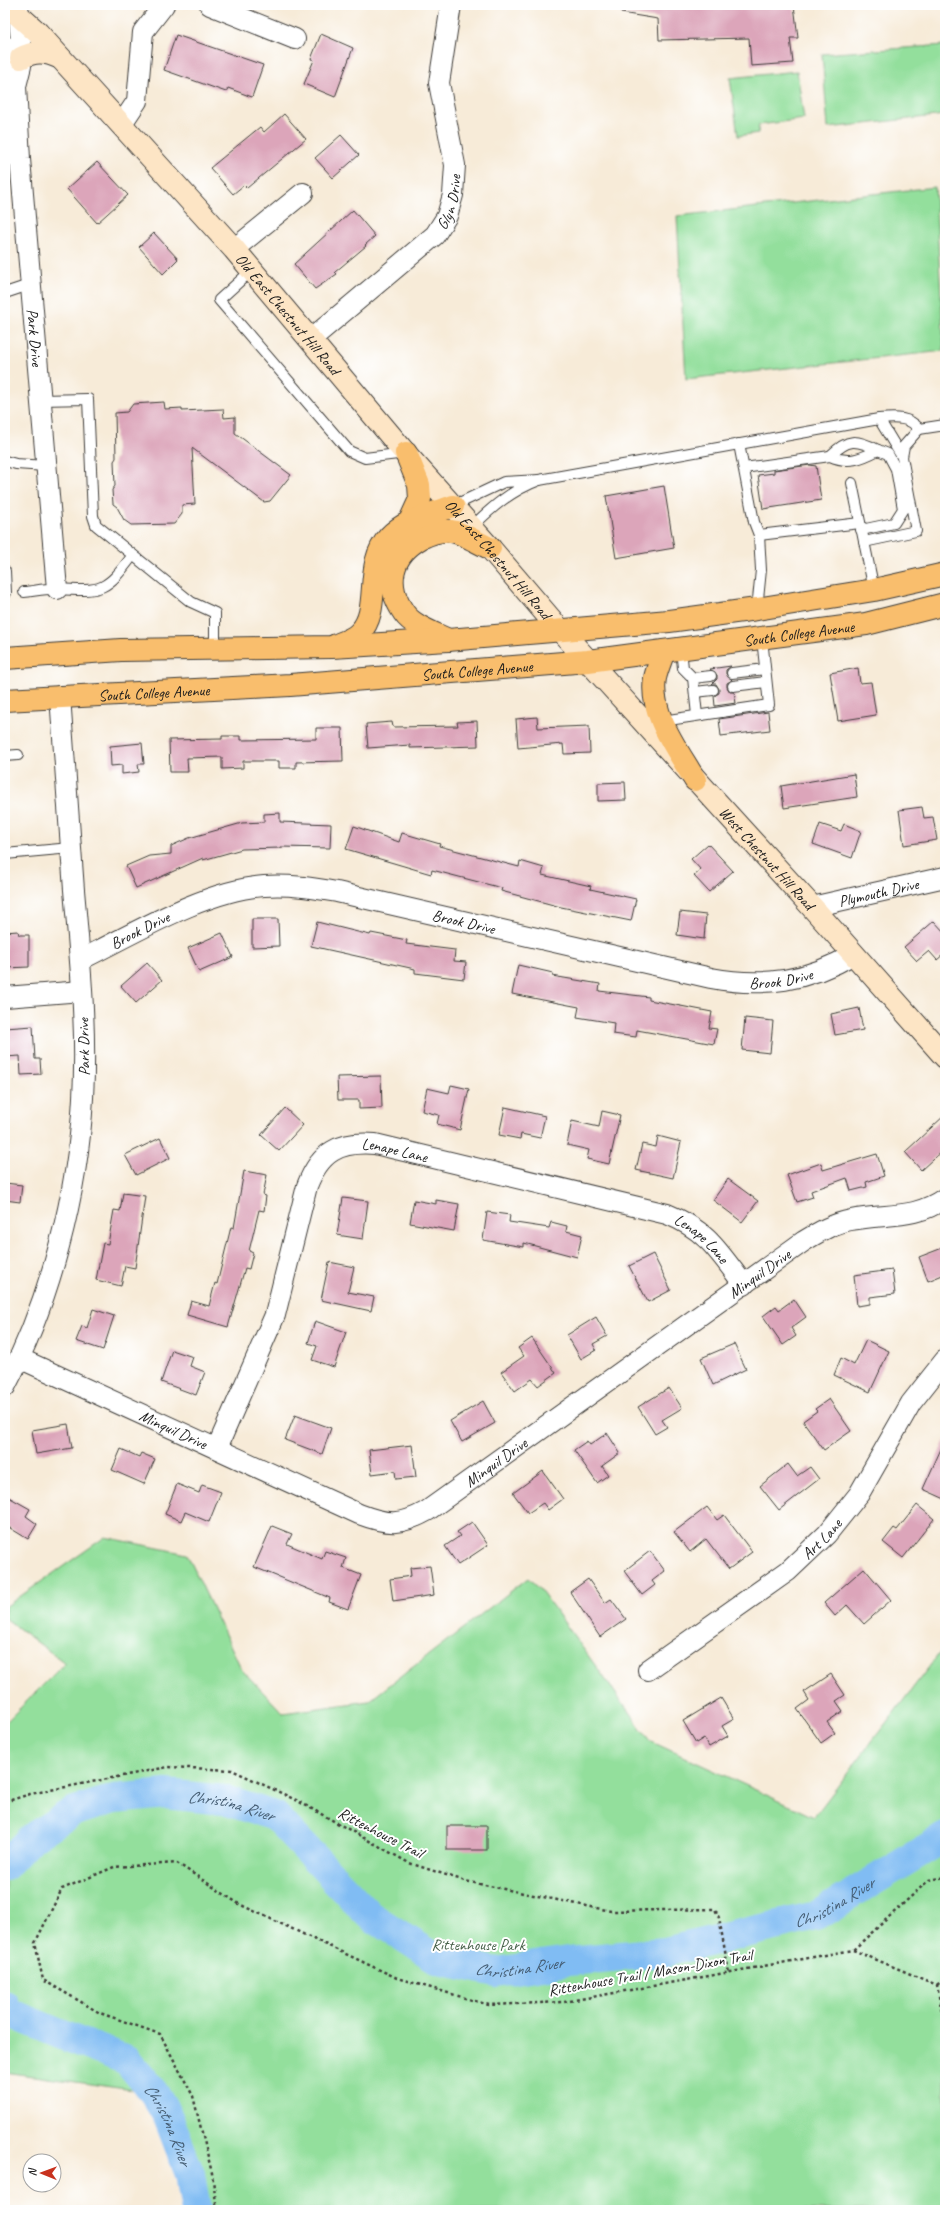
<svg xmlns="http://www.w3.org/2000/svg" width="950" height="2215" viewBox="0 0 950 2215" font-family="Caveat,sans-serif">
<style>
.green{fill:#93df9c;stroke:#587e5c}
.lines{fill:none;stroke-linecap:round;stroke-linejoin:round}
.river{stroke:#80bcf3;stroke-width:30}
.building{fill:#dca5ba}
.lane-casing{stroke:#3d3b38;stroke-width:12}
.street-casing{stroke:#3d3b38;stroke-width:22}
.secondary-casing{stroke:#3d3b38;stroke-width:24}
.primary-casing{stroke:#3d3b38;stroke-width:24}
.path{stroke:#3d3b38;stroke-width:2.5;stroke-dasharray:3 3;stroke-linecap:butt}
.lane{stroke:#fff;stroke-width:10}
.street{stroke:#fff;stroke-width:20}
.secondary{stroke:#fde5c5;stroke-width:22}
.primary{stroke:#f9be6d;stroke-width:22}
.labels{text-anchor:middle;stroke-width:4;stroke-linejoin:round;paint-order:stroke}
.street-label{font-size:16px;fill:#1c1c1c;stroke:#fff}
.park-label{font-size:16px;fill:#466049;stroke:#fff}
.water-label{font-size:17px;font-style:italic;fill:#445c72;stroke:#fff}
</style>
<rect width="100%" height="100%" fill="#fff"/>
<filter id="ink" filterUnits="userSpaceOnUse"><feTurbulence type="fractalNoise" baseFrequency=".025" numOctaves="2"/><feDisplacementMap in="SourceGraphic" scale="8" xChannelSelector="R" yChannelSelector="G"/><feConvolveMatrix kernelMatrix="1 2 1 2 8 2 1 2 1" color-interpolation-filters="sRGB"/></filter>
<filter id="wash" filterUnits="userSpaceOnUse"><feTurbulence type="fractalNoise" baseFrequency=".012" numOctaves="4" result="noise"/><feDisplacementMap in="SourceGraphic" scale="16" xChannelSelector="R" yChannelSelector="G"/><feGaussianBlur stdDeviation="0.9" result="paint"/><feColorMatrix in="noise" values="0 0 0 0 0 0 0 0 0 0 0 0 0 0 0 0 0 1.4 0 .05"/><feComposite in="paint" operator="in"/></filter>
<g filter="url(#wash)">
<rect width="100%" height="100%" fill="#f7ebd8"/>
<g class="green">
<polygon points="945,45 945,115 828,128 822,54"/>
<polygon points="797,71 804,119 759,125 758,133 738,136 730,78"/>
<polygon points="935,187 944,351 686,379 677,216"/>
<path d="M105 1537 187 1554 242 1670 283 1713 369 1701 528 1578 540 1589 650 1741 814 1817 945 1646V2210H196C192 2168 175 2129 154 2093L5 2072V1723L65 1663 5 1618V1607Z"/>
</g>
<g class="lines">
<g class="river">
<path id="s1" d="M5 1866 30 1839 72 1812 114 1799 166 1794 224 1800 275 1816 369 1915 439 1960 497 1972 568 1961 665 1952 816 1916 945 1837"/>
<path id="s2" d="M5 2006 8 2012 69 2038 127 2060 154 2093 168 2117 190 2174 196 2210"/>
</g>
</g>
<g id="blocks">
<g class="building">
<polygon points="621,5 794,5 798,38 790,38 793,63 751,66 749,38 659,40 658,19 621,13"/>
<polygon points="321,34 353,48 335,97 304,84 314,60 311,59"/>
<polygon points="176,35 263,65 252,97 228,88 226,92 164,70"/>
<polygon points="284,114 306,139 247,188 244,185 233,194 210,168 260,127 264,132"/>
<polygon points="341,135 359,155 333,178 315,158"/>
<polygon points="97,162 128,195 97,223 67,189"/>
<polygon points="353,210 375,236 365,245 366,246 335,272 337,274 315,289 294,264"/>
<polygon points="154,233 178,259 163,274 139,247"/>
<polygon points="164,402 165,409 182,408 182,411 223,409 224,418 235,417 235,433 291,475 270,501 264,502 192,448 195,504 182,505 182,514 174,524 131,525 124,520 117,507 113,504 112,490 115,486 114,461 116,458 115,413 127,412 133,404"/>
<polygon points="810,465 816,466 821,500 763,509 758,475 774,473 774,470"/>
<polygon points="664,486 674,548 616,558 606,496"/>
<polygon points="731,666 726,670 726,674 732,680 727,683 727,687 730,692 734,692 736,703 715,706 714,696 719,693 719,689 716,684 712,684 717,679 717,675 710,669"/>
<polygon points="858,668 860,683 871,682 876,715 838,721 830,673"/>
<polygon points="768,712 770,730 721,736 719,719"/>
<polygon points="537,717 538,728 589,726 590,753 564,754 563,744 518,748 516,719"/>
<polygon points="477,721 478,746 410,748 410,745 368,748 366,724 392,722 393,727 458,726 457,722"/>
<polygon points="316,728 342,728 343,761 296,762 296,768 279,768 279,761 243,761 243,768 222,769 222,757 187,758 188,772 170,772 169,740 222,739 222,736 241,736 241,740 316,739"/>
<polygon points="142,743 144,764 138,764 139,772 122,774 122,765 111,766 110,746"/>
<polygon points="854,774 857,797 784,808 781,786"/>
<polygon points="625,782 626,800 598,801 598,783"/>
<polygon points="922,807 924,818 933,817 937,840 904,845 899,810"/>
<polygon points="280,813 280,822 331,824 330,848 281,847 281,848 242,849 203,860 203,858 136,888 126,866 149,856 171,854 171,846 189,838 242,823 264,822 264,814"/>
<polygon points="820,824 841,831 844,824 861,831 852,858 813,844"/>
<polygon points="354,826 399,842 402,833 440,844 439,846 519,867 520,861 544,868 542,875 591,886 590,889 636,899 631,921 561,907 501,891 502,888 432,870 431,874 346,849"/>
<polygon points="708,844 733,871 709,892 694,876 701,870 691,859"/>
<polygon points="680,912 706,915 704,939 677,935"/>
<polygon points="252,919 278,919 279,946 252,947"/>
<polygon points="934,921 945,933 945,953 937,960 929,951 917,961 904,947"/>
<polygon points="317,922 370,935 371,933 407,940 406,944 455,950 454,961 466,962 464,979 415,973 415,969 311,946"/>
<polygon points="18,931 19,935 29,935 29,967 5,968 5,932"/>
<polygon points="222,933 233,957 199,972 188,948"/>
<polygon points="147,963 162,980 136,1003 121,986"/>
<polygon points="518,965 553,973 552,976 600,984 599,991 649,997 649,1000 712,1012 709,1028 717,1029 714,1044 637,1030 636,1037 613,1034 614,1023 577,1017 579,1007 512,994"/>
<polygon points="859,1008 863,1030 835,1035 831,1014"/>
<polygon points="745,1018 773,1021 770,1053 742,1050"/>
<polygon points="33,1026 35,1059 40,1059 41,1074 21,1075 20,1056 5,1057 5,1028"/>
<polygon points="381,1076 382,1108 359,1109 359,1100 338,1100 337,1077"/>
<polygon points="451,1085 469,1089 460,1130 437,1124 439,1115 422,1111 427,1088 449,1093"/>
<polygon points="505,1107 545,1116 540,1138 521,1134 520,1139 499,1135"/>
<polygon points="285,1108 303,1125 279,1151 261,1135"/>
<polygon points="602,1111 620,1115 609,1164 587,1159 589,1150 567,1145 572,1121 599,1127"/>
<polygon points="945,1115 945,1148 921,1170 905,1152"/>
<polygon points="658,1136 681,1142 673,1178 636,1170 642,1144 656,1147"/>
<polygon points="160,1138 170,1158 136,1175 125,1155"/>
<polygon points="877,1154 884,1176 866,1182 867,1187 851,1191 847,1178 811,1191 813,1197 797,1202 787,1175 821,1163 823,1170"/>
<polygon points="244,1171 267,1175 263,1195 266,1196 264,1211 259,1210 249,1251 253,1253 249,1269 245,1268 228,1327 187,1315 191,1301 209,1306 215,1283 217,1284 231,1227 234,1228"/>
<polygon points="728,1179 758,1201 742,1222 713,1200"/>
<polygon points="5,1183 22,1185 20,1202 5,1200"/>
<polygon points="123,1193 145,1196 135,1268 125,1266 121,1286 96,1280 103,1243 108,1244 114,1210 120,1211"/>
<polygon points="343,1198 368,1201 363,1239 337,1235"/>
<polygon points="414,1200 436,1204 436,1200 459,1204 454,1231 410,1223"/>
<polygon points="487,1212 510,1215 509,1222 549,1228 551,1222 567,1226 566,1231 582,1235 577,1257 524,1243 524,1247 483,1240"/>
<polygon points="945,1247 945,1274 928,1281 919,1257"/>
<polygon points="653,1254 671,1290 648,1302 629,1266"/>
<polygon points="329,1262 354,1267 348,1292 374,1297 371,1311 321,1300"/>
<polygon points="892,1270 895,1294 870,1297 870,1304 857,1306 854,1275"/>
<polygon points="794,1299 806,1317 791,1328 796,1336 783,1345 763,1316 776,1306 779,1310"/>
<polygon points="93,1309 114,1316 103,1350 76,1341 82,1326 87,1328"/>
<polygon points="596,1317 607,1336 593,1344 596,1350 581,1359 567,1335"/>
<polygon points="315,1321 346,1332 334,1367 312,1360 317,1346 308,1343"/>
<polygon points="532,1338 556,1373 538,1386 532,1379 515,1391 501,1372 524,1356 518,1348"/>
<polygon points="866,1340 889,1351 870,1392 834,1375 841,1358 854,1365"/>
<polygon points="734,1344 746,1369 713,1385 701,1358"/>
<polygon points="172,1350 193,1357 190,1366 205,1372 196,1395 161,1382"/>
<polygon points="669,1388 682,1408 662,1420 667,1427 655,1434 638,1407"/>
<polygon points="829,1399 851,1431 824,1450 803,1421 817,1411 815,1409"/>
<polygon points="483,1401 495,1423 462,1442 450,1421"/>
<polygon points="295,1415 331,1428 322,1454 285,1440"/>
<polygon points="68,1424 72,1448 36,1454 32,1430"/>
<polygon points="607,1433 620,1453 602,1466 608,1475 597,1483 574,1450 587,1441 590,1445"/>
<polygon points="945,1440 945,1499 923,1489"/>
<polygon points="412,1445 416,1477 396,1479 395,1471 372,1474 369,1450"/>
<polygon points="121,1449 139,1457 141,1453 155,1459 144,1484 112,1470"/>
<polygon points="788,1464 797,1476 810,1467 819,1479 779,1510 760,1486"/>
<polygon points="543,1471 563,1499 548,1510 543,1503 528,1513 513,1493"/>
<polygon points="177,1484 199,1493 202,1485 221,1492 209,1522 185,1512 181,1521 165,1514"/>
<polygon points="5,1495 30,1509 26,1516 37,1524 28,1539 5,1525"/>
<polygon points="917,1505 934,1519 903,1558 883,1542 894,1528 897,1530"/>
<polygon points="707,1507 717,1520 724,1515 752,1552 729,1569 706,1539 690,1552 674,1532"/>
<polygon points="472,1522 488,1545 458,1565 445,1546 460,1536 457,1532"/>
<polygon points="272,1526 292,1534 287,1544 322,1559 325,1551 346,1558 343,1568 361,1575 348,1609 329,1602 330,1598 254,1567"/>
<polygon points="650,1551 665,1571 652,1581 655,1585 642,1595 624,1571"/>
<polygon points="430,1566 434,1595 393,1601 390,1579 411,1576 410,1568"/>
<polygon points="864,1568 891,1600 864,1624 847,1605 835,1616 824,1603"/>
<polygon points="588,1579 605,1603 611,1599 626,1619 600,1637 570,1592"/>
<polygon points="831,1674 845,1695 836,1701 843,1711 827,1722 835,1733 821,1743 797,1709 809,1700 804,1692"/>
<polygon points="721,1698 734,1719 722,1726 728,1736 709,1747 704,1738 696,1743 683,1721"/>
<rect x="447" y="1826" width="40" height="24"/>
</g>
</g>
</g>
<g filter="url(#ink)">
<use href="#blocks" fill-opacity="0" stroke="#3d3b38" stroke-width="1"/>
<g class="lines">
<g class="lane-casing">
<g id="lane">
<polyline points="5,161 20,159"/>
<polyline points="252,270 219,300 349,451 365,458 406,453"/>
<polyline points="5,293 29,285"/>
<polyline points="40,400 88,399 93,516 96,525 191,602 215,613 215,648"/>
<polyline points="739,444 754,522 759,535 761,570 757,609"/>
<path d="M830 456C848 438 856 439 878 450"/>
<polyline points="902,457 904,446 919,429"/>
<polyline points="5,461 16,464 46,466"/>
<path d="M744 468 830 456C848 464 861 459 878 450L888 454 896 469 903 509 894 523 861 530"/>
<path d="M539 480 879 419C894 418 909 416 919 429L945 425"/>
<polyline points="852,483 874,590"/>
<path d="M453 506 504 482 539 480C512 490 492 507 472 527"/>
<polyline points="759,535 860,523"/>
<polyline points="864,542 916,531 902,457 879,419"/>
<polyline points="5,571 6,593"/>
<path d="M24 592C35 591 47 588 58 589 103 592 106 591 133 555"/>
<polyline points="681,649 683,668 693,678"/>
<polyline points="732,673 765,669"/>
<polyline points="733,686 766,682"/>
<polyline points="695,692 713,690"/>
<polyline points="697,715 693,678 711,676"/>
<polyline points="662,721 769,705 762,638"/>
<polyline points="5,756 18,755"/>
<polyline points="5,854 71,848"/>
</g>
</g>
<g class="street-casing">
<g id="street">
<path id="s3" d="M18 5 21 43V66L16 86 20 159 57 589"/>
<polyline points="210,5 295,39"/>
<polyline points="5,46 7,66 16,86"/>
<polyline points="121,125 137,101 143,32 164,5"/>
<polyline points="234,249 303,193"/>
<path id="s4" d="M310 340 435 235 447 216 453 195 455 165 439 83 451 5"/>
<path id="s5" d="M812 907 945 877"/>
<path id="s6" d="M80 960C133 934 205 890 264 886 289 884 313 888 337 892L711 978C763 988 808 981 854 954"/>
<polyline points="5,997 82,991"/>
<path id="s7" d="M19 1358 359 1514C388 1525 400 1526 427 1511L804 1241C819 1232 834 1223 851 1220 886 1213 914 1220 945 1198"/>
<path d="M5 1387C50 1302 78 1193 83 1098 87 1029 80 959 74 890 69 825 65 761 60 696"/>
<path id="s8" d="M217 1448 275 1315 307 1186C320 1152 339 1141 375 1144L667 1214C707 1230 719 1252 744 1285"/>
<path id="s9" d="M648 1670 788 1571 827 1534 859 1494 911 1403 945 1360"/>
</g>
</g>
<g class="secondary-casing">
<g id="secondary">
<path id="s10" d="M7 5 38 33 234 249 406 454 490 548 560 630 812 907 945 1057"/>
<path d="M21 58C35 51 44 51 58 57"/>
</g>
</g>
<g class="primary-casing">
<g id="primary">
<polyline points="406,453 419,485 420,499 409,523"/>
<path d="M448 640C434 633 413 626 404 613 384 584 391 555 421 538 429 534 441 530 451 531 461 532 480 544 490 548"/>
<path d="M336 645C344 642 354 639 360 632 382 610 363 565 389 537 404 520 432 514 453 506"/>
<path d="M664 651C661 660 657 669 655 678 649 714 678 750 695 780"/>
<polyline points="5,658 121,650 332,647 448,640 669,621 757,609 874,590 945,574"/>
<path id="s11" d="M5 700 290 685 588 661 866 624 945 604"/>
</g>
</g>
<g class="path">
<polyline points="5,1802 30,1794 168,1767 232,1770 296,1800 409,1863 465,1881 611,1911 715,1909 719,1918 729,1973"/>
<polyline points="853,1950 937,1985 945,2030"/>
<polyline points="937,1985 945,1978"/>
<polyline points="217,2210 212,2173 193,2096 160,2034 100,2013 43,1980 35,1943 62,1889 114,1867 177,1863 239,1904 397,1978 489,2005 564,2002 853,1950 929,1880 945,1877"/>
</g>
<use href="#lane" class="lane"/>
<use href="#street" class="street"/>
<use href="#secondary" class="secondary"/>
<use href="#primary" class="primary"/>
</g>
</g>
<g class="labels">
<g class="street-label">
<text dy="6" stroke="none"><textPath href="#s4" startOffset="200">Glyn Drive</textPath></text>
<text dy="6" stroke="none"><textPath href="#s10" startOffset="418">Old East Chestnut Hill Road</textPath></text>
<text dy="6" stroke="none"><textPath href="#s3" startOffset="334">Park Drive</textPath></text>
<text dy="6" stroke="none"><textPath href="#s10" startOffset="741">Old East Chestnut Hill Road</textPath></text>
<text dy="6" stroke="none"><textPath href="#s11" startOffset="797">South College Avenue</textPath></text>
<text dy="6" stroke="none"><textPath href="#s11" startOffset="473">South College Avenue</textPath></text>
<text dy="6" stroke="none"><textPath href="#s11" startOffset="149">South College Avenue</textPath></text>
<text dy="6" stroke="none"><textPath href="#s10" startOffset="1143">West Chestnut Hill Road</textPath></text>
<text dy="6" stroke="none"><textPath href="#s5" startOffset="68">Plymouth Drive</textPath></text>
<text dy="6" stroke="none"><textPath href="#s6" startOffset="403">Brook Drive</textPath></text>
<text dy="6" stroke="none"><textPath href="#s6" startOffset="67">Brook Drive</textPath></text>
<text dy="6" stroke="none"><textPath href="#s6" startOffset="727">Brook Drive</textPath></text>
<text transform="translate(83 1047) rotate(-91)" y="6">Park Drive</text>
<text dy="6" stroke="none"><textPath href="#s8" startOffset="386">Lenape Lane</textPath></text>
<text dy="6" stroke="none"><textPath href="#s8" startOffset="709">Lenape Lane</textPath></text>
<text dy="6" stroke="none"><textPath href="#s7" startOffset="854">Minquil Drive</textPath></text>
<text dy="6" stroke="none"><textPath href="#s7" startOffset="170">Minquil Drive</textPath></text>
<text dy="6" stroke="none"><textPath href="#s7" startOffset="530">Minquil Drive</textPath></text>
<text dy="6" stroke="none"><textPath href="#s9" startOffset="218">Art Lane</textPath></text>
<text transform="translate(381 1832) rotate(27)" y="6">Rittenhouse Trail</text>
<text transform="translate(650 1972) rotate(-10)" y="6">Rittenhouse Trail / Mason-Dixon Trail</text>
</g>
<g class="park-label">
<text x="478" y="1950">Rittenhouse Park</text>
</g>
<g class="water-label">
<text dy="6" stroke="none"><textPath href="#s1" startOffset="249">Christina River</textPath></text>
<text dy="6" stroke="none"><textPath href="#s1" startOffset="920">Christina River</textPath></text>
<text dy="6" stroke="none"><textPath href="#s1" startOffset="596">Christina River</textPath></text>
<text dy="6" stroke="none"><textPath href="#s2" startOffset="212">Christina River</textPath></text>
</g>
</g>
<rect width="950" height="2215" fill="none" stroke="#fff" stroke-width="20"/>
<g transform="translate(42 2173) rotate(271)"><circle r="19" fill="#ffffff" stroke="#a4a4a4"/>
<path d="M0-3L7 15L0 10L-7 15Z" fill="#c8321e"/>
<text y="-6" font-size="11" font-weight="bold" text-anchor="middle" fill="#1c1c1c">N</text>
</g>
</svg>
